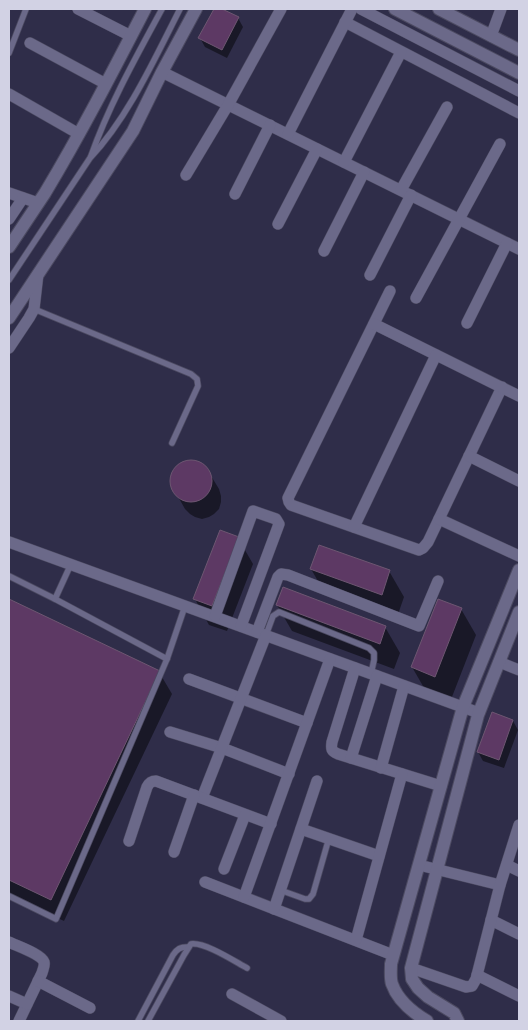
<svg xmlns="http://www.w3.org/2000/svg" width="528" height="1030" viewBox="0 0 528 1030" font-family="'Asap Condensed',sans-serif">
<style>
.shadow{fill:#0007}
.building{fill:#5d3964;stroke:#6d5671}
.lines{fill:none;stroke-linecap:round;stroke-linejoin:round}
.service-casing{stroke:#4c4a61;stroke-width:7}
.minor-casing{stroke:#4c4a61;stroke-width:12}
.tertiary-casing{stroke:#4c4a61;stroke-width:14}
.secondary-casing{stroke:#4c4a61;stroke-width:14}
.service{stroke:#6b6989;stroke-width:5.5}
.minor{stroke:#6b6989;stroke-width:11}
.tertiary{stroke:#6b6989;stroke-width:12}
.secondary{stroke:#6b6989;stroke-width:12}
</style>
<rect width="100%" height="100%" fill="#2f2d49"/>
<g class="shadow">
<polygon points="215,9 219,9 238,18 243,27 227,58 205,47 200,38"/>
<polygon points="193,461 199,463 205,466 219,489 221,496 221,502 219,509 214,514 209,517 202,519 195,517 190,514 185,509 172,486 172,480 173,474 176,468 181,464 187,462"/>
<polygon points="238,538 253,564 227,631 209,625 195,599"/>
<polygon points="311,569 389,571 404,597 396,620 326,595"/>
<polygon points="9,600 159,672 172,694 64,921 9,895"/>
<polygon points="277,605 385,627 400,653 394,669 292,631"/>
<polygon points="461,609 476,635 450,702 427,693 412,667"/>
<polygon points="493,714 513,721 518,730 504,768 483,761 478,752"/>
</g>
<g class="building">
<polygon points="214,9 222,9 239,17 222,50 198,38"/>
<circle cx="191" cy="481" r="21"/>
<polygon points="220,530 239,537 212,606 193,599"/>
<polygon points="319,545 390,570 382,595 310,569"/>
<polygon points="283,587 386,626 380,644 276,605"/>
<polygon points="9,599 160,671 51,900 9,880"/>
<polygon points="438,599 462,608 435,677 411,667"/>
<polygon points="492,712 513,720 499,760 477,752"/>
</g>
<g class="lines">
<g class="service-casing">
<g id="service">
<polyline points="9,53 26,9"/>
<path d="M91 156C109 105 136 57 162 9"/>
<path d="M9 280 90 158C128 118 155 58 180 9"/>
<polyline points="34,309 191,374 197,379 198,386 172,443"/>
<polyline points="9,576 55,599 167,659"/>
<polyline points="55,599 71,564"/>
<polyline points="266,635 273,616 279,612 369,648 374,653 374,660 371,674"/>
<polyline points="280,890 305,899 309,899 313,894 329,838"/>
<polyline points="9,896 56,919 167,659 185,606"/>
<path d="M138 1021 173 955C177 949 180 947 188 947"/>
<path d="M148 1021 184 955 191 944C205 942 234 961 247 968"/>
</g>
</g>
<g class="minor-casing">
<g id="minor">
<polyline points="78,9 131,36"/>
<polyline points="361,9 519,91"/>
<polyline points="345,22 519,113"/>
<polyline points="491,36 501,9"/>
<polyline points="30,43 106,84"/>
<polyline points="162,72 519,249"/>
<polyline points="9,94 79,134"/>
<polyline points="288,134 352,9"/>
<polyline points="344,162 401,52"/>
<polyline points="186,175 228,105 281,9"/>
<polyline points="401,190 447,107"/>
<polyline points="9,193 38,203"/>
<polyline points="235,194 270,125"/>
<polyline points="9,219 23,198"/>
<polyline points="278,224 317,149"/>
<polyline points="324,251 364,172"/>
<polyline points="370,275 411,195"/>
<polyline points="390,291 288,498 289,502 291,505 419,550 423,548 428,542 502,387"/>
<polyline points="416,298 500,144"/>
<polyline points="467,323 507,243"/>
<polyline points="374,324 519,396"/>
<polyline points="9,348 29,318 34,309 38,274"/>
<polyline points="469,456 519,481"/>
<polyline points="439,519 519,556"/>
<polyline points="354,527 436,355"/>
<polyline points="9,542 479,713"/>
<polyline points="215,616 253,511 276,519 279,524 241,626"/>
<polyline points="257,632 278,577 281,574 288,575 419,626 438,581"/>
<polyline points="499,662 519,670"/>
<path d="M355 668 332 742C331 749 331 751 338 754L441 786"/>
<polyline points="189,679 307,723"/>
<polyline points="170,732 222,748 289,774"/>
<polyline points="351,758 377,676"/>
<polyline points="381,768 404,686"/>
<polyline points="202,798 266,635"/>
<polyline points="301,829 379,856"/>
<path d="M129 841 147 787C149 783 151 781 156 781L271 824"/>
<polyline points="174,852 194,795"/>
<polyline points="419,865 500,885"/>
<polyline points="507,865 519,871"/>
<polyline points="224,869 245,815"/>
<polyline points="205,882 393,955"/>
<polyline points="244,897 330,659"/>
<polyline points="274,909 317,781"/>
<polyline points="491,920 519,934"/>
<polyline points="356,940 402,774"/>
<path d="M9 942C17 946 41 954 44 962 45 966 43 969 42 973L19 1021"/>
<polyline points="411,968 466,987 472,986 476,979 500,885 519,825"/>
<polyline points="477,975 519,996"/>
<polyline points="38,981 90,1008"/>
<polyline points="232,994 281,1021"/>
<polyline points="9,996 27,1004"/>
</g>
</g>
<g class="tertiary-casing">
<g id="tertiary">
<polyline points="395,9 519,73"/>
<polyline points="439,9 519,50"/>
<path d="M427 1021C412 1012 398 1001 392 984 390 978 391 970 391 964L463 707 519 570"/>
<polyline points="458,1021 454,1013 428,997 418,988 412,979 411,968 478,715 519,612"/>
</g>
</g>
<g class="secondary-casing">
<g id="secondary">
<path d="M9 247C21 229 33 211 45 193 81 133 113 71 145 9"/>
<polyline points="9,318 133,131 162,72 196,9"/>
</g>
</g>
<use href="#service" class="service"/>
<use href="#minor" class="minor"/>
<use href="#tertiary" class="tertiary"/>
<use href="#secondary" class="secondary"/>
</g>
<rect width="528" height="1030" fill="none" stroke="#d2d2e4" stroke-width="20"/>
</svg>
